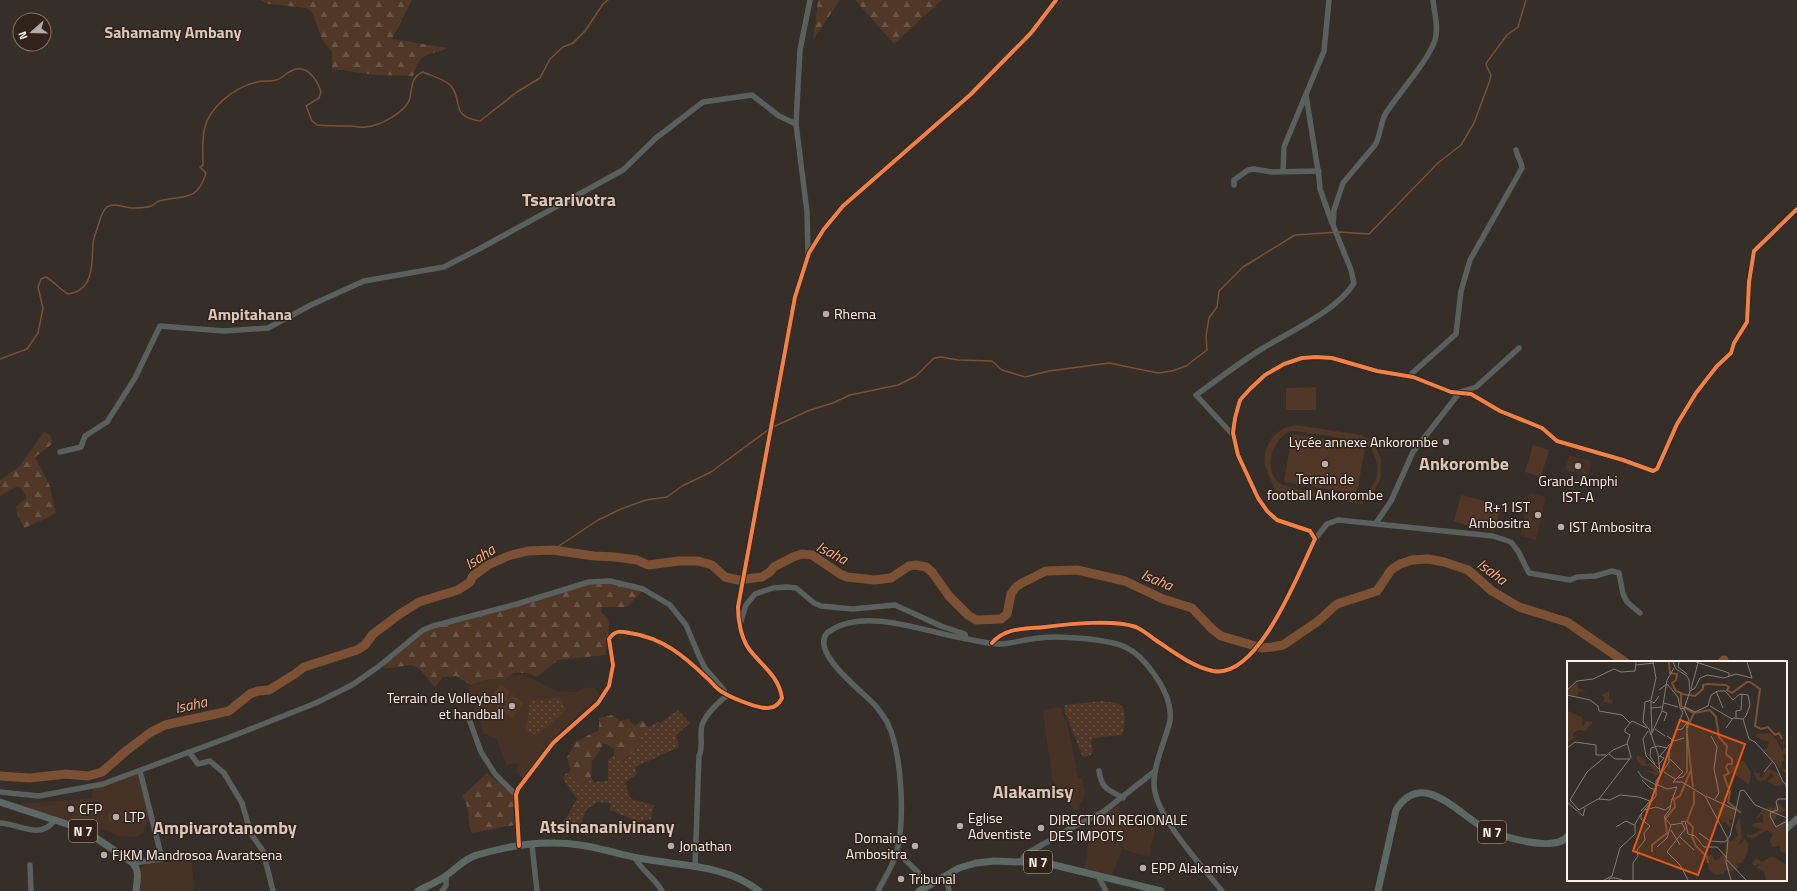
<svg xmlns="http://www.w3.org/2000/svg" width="1797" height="891" viewBox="0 0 1797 891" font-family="'Titillium Web',sans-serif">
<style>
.built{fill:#463226}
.grass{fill:url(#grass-dots)}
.forest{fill:url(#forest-firs)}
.pitch{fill:#503726;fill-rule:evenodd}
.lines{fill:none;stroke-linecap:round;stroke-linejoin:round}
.stream{stroke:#7c5032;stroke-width:1.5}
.river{stroke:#7c5032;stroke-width:9}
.minor{stroke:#59605d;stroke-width:5.5}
.major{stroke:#5c6864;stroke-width:7}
.cycleway-casing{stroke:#31231a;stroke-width:6}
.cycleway{stroke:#f48246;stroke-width:4}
.poi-dot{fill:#b7ada8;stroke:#31231a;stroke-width:1.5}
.labels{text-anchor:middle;stroke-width:3;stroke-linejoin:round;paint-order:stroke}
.shield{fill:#31231a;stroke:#bfb4ad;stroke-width:1}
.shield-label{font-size:13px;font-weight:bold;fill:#fcf2ec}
.poi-label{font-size:14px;fill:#fcf2ec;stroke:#31231a;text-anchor:start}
.water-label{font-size:15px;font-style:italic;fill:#fcb07f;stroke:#31231a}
.quarter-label{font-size:16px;font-weight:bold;fill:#dac6bb;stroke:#31231a}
.district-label{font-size:18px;font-weight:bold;fill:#dac6bb;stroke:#31231a}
.inset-river{fill:none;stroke:#7c5032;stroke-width:2}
.inset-road{fill:none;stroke:#857c77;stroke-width:1}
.view{fill:#e8590c;fill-opacity:0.15;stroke:#e8590c;stroke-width:2}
.inset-edge{fill:none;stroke:#fcf2ec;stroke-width:2}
</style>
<defs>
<pattern id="grass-dots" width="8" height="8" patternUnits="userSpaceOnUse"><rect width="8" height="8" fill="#503726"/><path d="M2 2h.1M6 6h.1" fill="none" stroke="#6a5446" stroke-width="1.8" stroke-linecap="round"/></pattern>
<pattern id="forest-firs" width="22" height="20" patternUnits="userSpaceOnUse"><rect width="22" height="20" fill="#503726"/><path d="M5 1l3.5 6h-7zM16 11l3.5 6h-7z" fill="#6a5446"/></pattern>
</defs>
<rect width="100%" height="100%" fill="#362e29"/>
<g class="built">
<polygon points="1569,455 1592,461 1588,476 1565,470"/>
<polygon points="1529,493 1546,497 1536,540 1520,536"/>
<polygon points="522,675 538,681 556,691 576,692 584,688 594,687 600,695 552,741 523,778 517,774 517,763 506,765 497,740 483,733 468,687 495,677"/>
<polygon points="1061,707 1068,726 1078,777 1082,779 1085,791 1083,802 1080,803 1079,810 1074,810 1052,779 1043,711 1047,709"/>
<polygon points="140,773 150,816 143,832 137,837 118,836 104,829 100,831 99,835 95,835 22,807 20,804 92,798 93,788"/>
<polygon points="1120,804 1119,817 1139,827 1148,820 1155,829 1149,857 1122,849 1112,875 1084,868 1087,860 1088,832 1091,828 1099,825 1097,818"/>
<polygon points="187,857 192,863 194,891 138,891 140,869 146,863"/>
</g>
<g class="grass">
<polygon points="560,698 566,710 539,734 537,735 526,731 530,700"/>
<path d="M1102 701C1107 702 1114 702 1119 704 1128 708 1125 728 1122 735L1093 738 1091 743 1093 751 1091 755 1083 757 1064 710 1065 705Z"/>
<polygon points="678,710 690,723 676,735 679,747 635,767 637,774 625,783 631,799 654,805 651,819 639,822 610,810 611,803 598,802 586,810 579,829 563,823 577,799 564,780 563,776 571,770 581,785 591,778 594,782 608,781 608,760 614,755 623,762 642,743 636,736 657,722 660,723"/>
</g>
<g class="forest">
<path d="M260 0H412L392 39 448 48C427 57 421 50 413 76L376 75 332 69V52L322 39 312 12 306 8 269 4Z"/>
<polygon points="818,0 840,0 813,40"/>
<polygon points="855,0 942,0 894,44"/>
<polygon points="44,432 51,436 52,444 35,457 49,484 56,513 45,519 24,528 17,513 16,506 27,498 21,488 16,487 0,496 0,480 19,467"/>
<path d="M590 584H610L642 591 627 607H602L601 612C603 614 607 617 608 619 611 624 606 647 606 655L558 660 537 677 528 673H514L505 679H489L471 685 456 676 443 677 435 687C429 681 424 673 418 668 408 660 394 672 382 667L424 631Z"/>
<polygon points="612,715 620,721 628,719 635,726 642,720 649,728 636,736 642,743 622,762 614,755 614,749 604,743 597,755 592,761 591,778 581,785 571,770 567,757 577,741 599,730 599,718"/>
<path d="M487 773 513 795 514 825 472 833C466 818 472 811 462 796Z"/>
</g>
<g class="pitch">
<polygon points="1316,387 1316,410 1286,410 1286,388"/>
<path d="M1296 425 1361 435 1373 442 1381 459V477L1375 490 1363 500V504L1275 491C1273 482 1267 475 1265 465 1262 444 1277 427 1296 425ZM1290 431H1297L1365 442C1374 451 1379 462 1377 475 1375 483 1368 493 1360 496 1351 500 1287 489 1279 483 1262 467 1273 440 1290 431Z"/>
<polygon points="1292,434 1365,447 1357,494 1284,482"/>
<polygon points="1533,445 1549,450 1541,477 1525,472"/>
<polygon points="1461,495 1501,505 1495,531 1481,529 1482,525 1469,522 1468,526 1454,521"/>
<polygon points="500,684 511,692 501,709 488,701"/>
<polygon points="512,694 524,703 512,719 501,710"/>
<polygon points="122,813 123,821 109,822 108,814"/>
</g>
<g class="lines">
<g class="stream">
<path d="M0 359 27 349 38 333 43 308 38 287 41 279 46 277C55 282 60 290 68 294 94 291 92 263 93 243 94 236 97 230 99 223 101 217 102 211 107 207 115 202 124 208 133 208 139 208 146 208 151 206 154 205 156 202 159 201 183 195 197 203 206 173L200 167 203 165C203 154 202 142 204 131 208 107 235 87 257 82 263 80 270 82 276 80 282 79 285 73 291 71 306 63 317 79 321 92L319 98 306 106 312 121 317 125C328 126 339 126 350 126 356 126 361 128 366 127 379 126 407 112 410 98 412 87 411 77 423 72 431 76 445 79 451 86 464 102 449 116 480 121L517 92 540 78 550 59 563 47 573 43 585 31 603 4 608 0"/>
<polyline points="773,427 810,410 833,403 850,395 898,385 916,376 934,358 941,357 958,360 992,361 1002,370 1025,377 1049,371 1109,363 1158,373 1172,371 1186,366 1207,350 1206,336 1209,318 1217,307 1219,291 1243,267 1295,235 1339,232 1369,234 1438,163 1461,145 1474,123 1490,80 1491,75 1486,65 1487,62 1507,35 1518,27 1526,0"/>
<polyline points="553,550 598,520 621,509 646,500 667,497 682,486 711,472 768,430"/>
</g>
<g class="river">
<polyline points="1722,662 1724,660"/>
<polyline points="0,776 30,778 66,774 88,776 102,772 126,751 151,732 165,725 229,711 250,694 258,691 269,690 295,674 304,667 357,650 365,645 373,634 400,614 419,602 458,590 470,582 473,576 488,565 508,556 528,551 553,550 594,556 615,557 637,560 648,565 679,561 698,561 712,565 725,577 738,580 762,577 770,572 774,567 793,557 802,554 812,555 840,574 847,577 874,580 891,578 909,566 916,565 926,567 932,572 949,596 968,615 976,620 1001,619 1007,614 1011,594 1016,587 1022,583 1046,571 1077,570 1125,581 1163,599 1192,608 1212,629 1221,636 1262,648 1272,647 1283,645 1317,622 1337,604 1377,591 1391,570 1400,564 1412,560 1428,559 1444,562 1468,570 1492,591 1519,607 1567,622 1625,662"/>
</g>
<g class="minor">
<polyline points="1306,95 1319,177 1320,189 1332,223"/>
<polyline points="1283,171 1284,147 1324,51 1329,0"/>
<polyline points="1234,185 1234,180 1248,170 1254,169 1272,172 1319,171"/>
<polyline points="808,253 807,212 796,124 800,50 810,0"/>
<path d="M1409 376 1456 334 1461 291 1470 260 1522 168C1522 162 1517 157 1516 150"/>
<path d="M1234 436 1196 395C1219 379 1241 361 1265 347 1291 331 1338 310 1354 283L1351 270 1333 225 1334 210 1343 183 1375 145C1381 135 1380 123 1386 113 1399 93 1428 61 1435 40 1439 27 1434 12 1433 0"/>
<polyline points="60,452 81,447 85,436 107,422 135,378 160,326 224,331 268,328 311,305 364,281 444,267 479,249 623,170 656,138 703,102 752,95 779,116 796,124"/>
<polyline points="1376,523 1391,501 1413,452 1460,392 1476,387 1519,348"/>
<polyline points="1315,539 1327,524 1338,520 1493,536 1511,542 1518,551 1529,573 1570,580 1577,577 1595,576 1612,571 1619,573 1623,594 1627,602 1640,613"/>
<polyline points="741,621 746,605 755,594 773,588 787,587 796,588 814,603 821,606 853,609 895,605 941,626 965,634 966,639"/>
<path d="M992 643C1005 627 1027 629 1045 627 1070 624 1113 619 1136 627 1142 630 1149 635 1154 639 1172 651 1191 666 1213 671 1258 680 1299 572 1315 539L1310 531 1277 520 1267 511 1258 498 1238 455 1233 433 1235 418 1240 400 1250 389 1265 375 1284 364 1302 358 1316 357 1332 358 1377 371 1413 377 1451 392 1471 394 1500 411 1542 428 1557 441 1623 460 1653 471 1657 469 1677 424 1696 393 1717 366 1731 353 1734 343 1747 322 1749 282 1754 251 1797 209"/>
<polyline points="468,716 481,752 495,774 516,795"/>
<polyline points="189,752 198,764 210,761 224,773 242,803 251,834 263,851 273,891"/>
<path d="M1099 771C1102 790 1108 789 1123 798"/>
<polyline points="0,792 39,796 103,784 238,734 316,703 352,685 378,667 423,630 433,626 517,604 589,582 610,581 643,589 670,605 686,625 699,656 705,668 724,690"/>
<path d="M0 823C19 824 40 840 54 821"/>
<polyline points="532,845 537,891"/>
<path d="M519 846 516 795 518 789 553 743 598 703 609 686 613 665 609 639C615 630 620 631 630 633 663 638 684 656 707 678 711 681 714 686 718 689 726 696 758 709 768 708 775 708 779 704 782 698 779 676 761 665 749 649 741 638 738 620 738 607L795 297 809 253 824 229 843 206 970 95 1031 33 1056 0"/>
<polyline points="897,852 930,884"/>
<path d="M635 858C642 871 655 878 662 891"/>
<polyline points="1021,861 1026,854 1075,826 1103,812 1155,771"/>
<polyline points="133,863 162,859 140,771"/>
<polyline points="30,865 31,891"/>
<path d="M695 867 699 756C704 746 699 735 702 725 706 714 719 701 728 695"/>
<polyline points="946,875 949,891"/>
<polyline points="1098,876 1106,891"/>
<polyline points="442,891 446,886 446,876"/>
<path d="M878 891C884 879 894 864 897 851 905 818 902 752 887 722 884 717 879 710 875 705 863 692 810 653 827 633 829 631 831 631 833 629 869 608 928 633 967 639 978 641 990 644 1001 644 1014 643 1027 639 1039 638 1057 635 1111 639 1127 648 1138 653 1147 664 1154 674 1164 688 1172 704 1170 721 1165 741 1154 763 1154 784 1154 815 1202 866 1222 891"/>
</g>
<g class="major">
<path d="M0 802 76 827 90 834 133 863C140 872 137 880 136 891"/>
<polyline points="1786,829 1797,819"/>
<path d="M418 891C427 886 438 882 447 875 457 868 465 858 477 855 501 848 529 842 555 843 584 843 610 852 638 858 678 866 726 864 759 891"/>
<polyline points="919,891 959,868 976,863 994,861 1046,863 1161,891"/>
<path d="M1378 891 1396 810C1422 768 1458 814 1484 828 1500 837 1555 853 1568 836"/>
</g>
<g class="cycleway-casing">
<g id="cycleway">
<path d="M992 643C1005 627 1027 629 1045 627 1070 624 1113 619 1136 627 1142 630 1149 635 1154 639 1172 651 1191 666 1213 671 1258 680 1299 572 1315 539L1310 531 1277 520 1267 511 1258 498 1238 455 1233 433 1235 418 1240 400 1250 389 1265 375 1284 364 1302 358 1316 357 1332 358 1377 371 1413 377 1451 392 1471 394 1500 411 1542 428 1557 441 1623 460 1653 471 1657 469 1677 424 1696 393 1717 366 1731 353 1734 343 1747 322 1749 282 1754 251 1797 209"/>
<path d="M519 846 516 795 518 789 553 743 598 703 609 686 613 665 609 639C615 630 620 631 630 633 663 638 684 656 707 678 711 681 714 686 718 689 726 696 758 709 768 708 775 708 779 704 782 698 779 676 761 665 749 649 741 638 738 620 738 607L795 297 809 253 824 229 843 206 970 95 1031 33 1056 0"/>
</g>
</g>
<use href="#cycleway" class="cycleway"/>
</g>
<g class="poi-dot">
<circle cx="826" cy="314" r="4"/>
<circle cx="1446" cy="442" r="4"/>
<circle cx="1325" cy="464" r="4"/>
<circle cx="1578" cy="466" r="4"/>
<circle cx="1538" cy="515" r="4"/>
<circle cx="1561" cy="527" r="4"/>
<circle cx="512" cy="706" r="4"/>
<circle cx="71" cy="809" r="4"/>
<circle cx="116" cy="817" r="4"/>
<circle cx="960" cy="826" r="4"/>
<circle cx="1041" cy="828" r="4"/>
<circle cx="671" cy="846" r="4"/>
<circle cx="915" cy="846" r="4"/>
<circle cx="104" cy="855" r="4"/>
<circle cx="1143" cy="868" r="4"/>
<circle cx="901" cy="879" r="4"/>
</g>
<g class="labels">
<g class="shield">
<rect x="69" y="820" width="28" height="22" rx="3"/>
<rect x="1478" y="821" width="28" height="22" rx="3"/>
<rect x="1024" y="851" width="28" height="22" rx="3"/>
</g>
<g class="shield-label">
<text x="83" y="836">N 7</text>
<text x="1492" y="837">N 7</text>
<text x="1038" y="867">N 7</text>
</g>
<g class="poi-label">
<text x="834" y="319">Rhema</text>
<text x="1438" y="447" text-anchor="end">Lycée annexe Ankorombe</text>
<text x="1325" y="484" text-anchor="middle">Terrain de<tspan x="1325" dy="16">football Ankorombe</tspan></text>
<text x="1578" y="486" text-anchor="middle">Grand-Amphi<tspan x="1578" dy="16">IST-A</tspan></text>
<text x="1530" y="512" text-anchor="end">R+1 IST<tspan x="1530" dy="16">Ambositra</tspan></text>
<text x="1569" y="532">IST Ambositra</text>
<text x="504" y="703" text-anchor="end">Terrain de Volleyball<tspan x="504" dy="16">et handball</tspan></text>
<text x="79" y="814">CFP</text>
<text x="124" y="822">LTP</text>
<text x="968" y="823">Eglise<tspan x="968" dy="16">Adventiste</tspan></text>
<text x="1049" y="825">DIRECTION REGIONALE<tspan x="1049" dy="16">DES IMPOTS</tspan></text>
<text x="907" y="843" text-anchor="end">Domaine<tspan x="907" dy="16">Ambositra</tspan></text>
<text x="679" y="851">Jonathan</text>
<text x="112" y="860">FJKM Mandrosoa Avaratsena</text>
<text x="1151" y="873">EPP Alakamisy</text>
<text x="909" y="884">Tribunal</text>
</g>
<g class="water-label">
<text transform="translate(832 553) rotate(27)" y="5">Isaha</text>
<text transform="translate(480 557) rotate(-33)" y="5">Isaha</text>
<text transform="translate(1492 572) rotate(36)" y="5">Isaha</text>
<text transform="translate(1157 580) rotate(23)" y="5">Isaha</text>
<text transform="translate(191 705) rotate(-12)" y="5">Isaha</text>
</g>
<g class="quarter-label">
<text x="173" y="38">Sahamamy Ambany</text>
<text x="250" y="320">Ampitahana</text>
</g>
<g class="district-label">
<text x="569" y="206">Tsararivotra</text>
<text x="1464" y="470">Ankorombe</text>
<text x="1033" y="798">Alakamisy</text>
<text x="607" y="833">Atsinananivinany</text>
<text x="225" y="834">Ampivarotanomby</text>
</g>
</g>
<g transform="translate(1567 661)">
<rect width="220" height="220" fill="#362e29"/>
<path d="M71 94 78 98 79 104 84 102 91 107V114L87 115V113L75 109 89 111 82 105H75L69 98Z" fill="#503726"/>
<path d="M11 21V28L18 30 19 31 12 30 10 35 1 34 0 29ZM42 30V37L46 39 45 43 37 41 33 46 38 37 34 34ZM1 50 13 55 16 58 14 63 16 65 19 60 26 61 18 70 11 69 6 73V76L9 74V76L0 81ZM202 72 209 78 216 91V80H218L216 86 220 88V93H216L218 100 214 101 216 108H220V114L195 88H200L202 81 190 77 189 73ZM176 99 184 111 182 124 165 111 163 114 162 111 164 105H169ZM187 107 188 112H192L194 117 201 108 207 110 212 113 216 124 209 125 200 120 207 115 204 111 199 119 191 120 187 113ZM154 141 161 143 169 151 165 159H162L165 164 163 167 158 161 155 163 153 159 151 147 156 145ZM211 142 219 149 210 154 207 161 209 165 214 162 219 158 220 153V192L214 191 212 185 206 186 202 180 206 174 200 169 187 177 180 176V173L184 174 196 168 186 166 185 163 196 161V153L188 159 195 148 200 149 202 146 207 147ZM173 154 175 177 171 185 178 178 181 181V190L175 202 169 203 172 206 169 209 162 211 157 209V213L148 214 142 209 139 196 144 193 148 199 152 198 158 189 160 179 165 180 171 174 168 166ZM205 195 220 204V219H199L197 210 190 207V205L196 204 191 203 187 205 185 202 189 197 195 201Z" fill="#503726"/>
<path class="inset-river" d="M102 1 103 12 110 13 109 19 105 22 109 30 114 32V45L127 52 120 67M114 33 128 35 136 28V24L140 23 159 24 162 26 160 29 165 32 180 21H183L193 28 188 65 194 68 201 66 208 74 212 72 215 78M127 52 143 49 149 56 152 76 160 85 159 93 165 98V103H161L159 106 162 112 157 115 163 131 161 141 174 152M124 109 126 126M127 130V142L120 160 126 166 125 176 129 185 140 196 141 202M85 191V184L100 172 98 158 108 146 107 138 113 135 124 109 120 73"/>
<path class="inset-road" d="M86 1 89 17 84 39 78 41 76 61 82 68 91 93 93 112M112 1 111 6 120 13M129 1 162 12V15M69 4 87 2M124 28 131 2M0 29 10 20 26 18 47 8 54 11 68 10 69 1M92 29 100 23 111 36 113 47M123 30 128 27 133 17 140 14 157 17 169 13 185 17 180 1M149 30 156 47M0 34 23 39 31 45 32 50 55 54 63 62M97 42 111 46M143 45 165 58M118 46 128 51 141 45 144 34 151 30H158L166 39 173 33 181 34 183 44 179 55 176 58 166 57 159 67M84 47V40L87 42 92 35M95 50 100 52 97 60M169 57V50L174 49 175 33M176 58 182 78 188 81 208 103 216 121 219 123 220 133M88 68 98 75M109 69 116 51 113 47 117 48M81 70 76 78 79 95 92 108M85 71 84 47 96 46M84 74 95 50 100 19 107 7M100 75 107 80 117 77M144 75 150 86 147 108 152 132 148 138M60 83 46 89 20 111 3 139 12 149 31 138 43 139 53 134 72 136 83 140M0 87 8 81 29 84V94H39M42 93 48 98H63M93 95 103 83M103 98 116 111 106 121H115L138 135 161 178 159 201 164 219M88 103 83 95 84 87 91 85 100 87M92 103 97 97 92 95M71 110 75 116 89 124M97 111 108 118M197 111 206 100M111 117 116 116 120 111V63M75 119 83 127 89 129M89 123 100 128 110 126 105 139M139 135 169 149 173 130 177 129 188 144 220 157M32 138 64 96 60 82 63 74 58 71V68L65 60 80 67M105 138 103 148 97 156 104 164 115 162 118 168 100 191 113 204 121 219M220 138H211L209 141 211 149 204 151 203 155 209 166 220 160M0 141 16 155 18 147M78 149 89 146 98 149 103 145M74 150 83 140M114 161 118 160 121 173 128 175 137 186H150L160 197M49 166 59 160 67 164M104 169 113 184M132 172 143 180 158 181 163 175 169 149M113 176 127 189M90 186 100 177 104 164M160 199 179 219M37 219 45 215 53 187 68 173V163L74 153M42 219 43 217H49L55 219M66 219V202L71 195 70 189 78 179 77 172 83 165 74 158V153L89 135V120L102 101V88L109 69 115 68 122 59 117 48 123 30 122 19 120 15 109 8 106 1"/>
<path class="view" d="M113 59 178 83 131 214 66 190Z"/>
<rect width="220" height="220" class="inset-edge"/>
</g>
<g transform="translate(32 32) rotate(250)"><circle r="19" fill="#31231a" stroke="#82766e"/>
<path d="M0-3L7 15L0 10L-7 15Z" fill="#b7ada8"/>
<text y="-6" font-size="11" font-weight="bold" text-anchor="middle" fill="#fcf2ec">N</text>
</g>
</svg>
